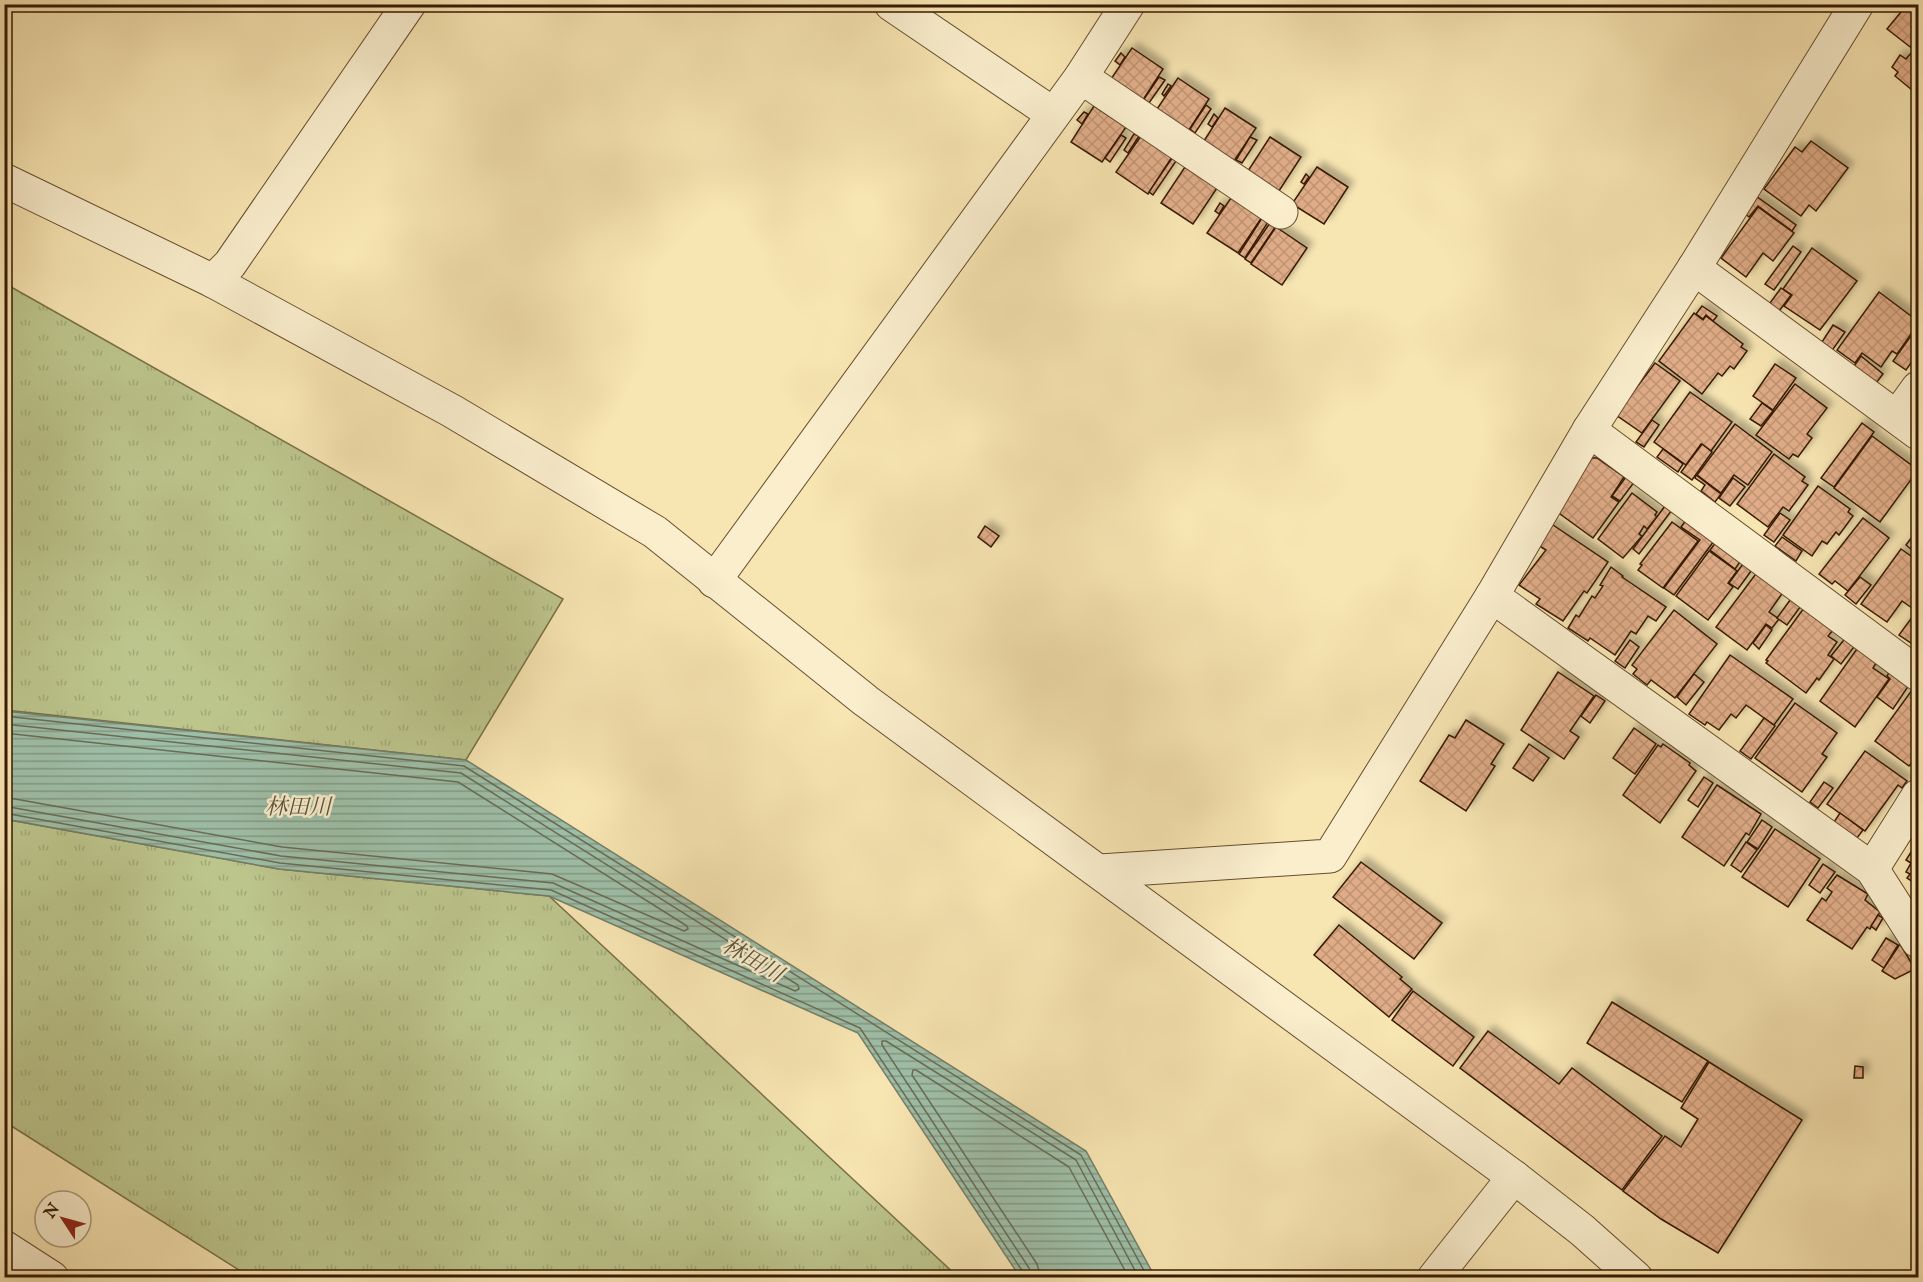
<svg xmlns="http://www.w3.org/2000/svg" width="1923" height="1282" viewBox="0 0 1923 1282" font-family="'IM FELL English','Noto Serif JP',serif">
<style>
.grass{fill:url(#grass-tufts);stroke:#7a7047;stroke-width:1.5}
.water{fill:url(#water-rules);stroke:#757d66;stroke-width:1.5}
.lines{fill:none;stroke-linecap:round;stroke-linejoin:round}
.shore{stroke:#6a6c55;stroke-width:1.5}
.building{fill:url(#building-cross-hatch);stroke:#371a02;stroke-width:1.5;filter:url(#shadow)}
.minor-casing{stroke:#674d2e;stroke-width:35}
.minor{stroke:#faeecd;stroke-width:33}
.labels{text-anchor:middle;stroke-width:5;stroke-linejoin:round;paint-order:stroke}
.water-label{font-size:22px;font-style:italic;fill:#5b543c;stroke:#faeecd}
</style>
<defs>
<pattern id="grass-tufts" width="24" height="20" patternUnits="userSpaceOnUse" patternTransform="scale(1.5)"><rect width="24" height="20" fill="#bcc58c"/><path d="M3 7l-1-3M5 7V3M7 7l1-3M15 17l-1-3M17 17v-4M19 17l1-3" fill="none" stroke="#a2a977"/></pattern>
<pattern id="water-rules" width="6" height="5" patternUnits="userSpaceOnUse" patternTransform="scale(1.5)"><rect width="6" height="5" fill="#9ebfa8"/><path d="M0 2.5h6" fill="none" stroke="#829a87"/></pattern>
<pattern id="building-cross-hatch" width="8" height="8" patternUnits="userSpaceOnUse" patternTransform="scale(1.5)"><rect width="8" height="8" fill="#dfac87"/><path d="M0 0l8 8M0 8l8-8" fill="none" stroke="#c09373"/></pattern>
<filter id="shadow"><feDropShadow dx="5.5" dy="-5.5" stdDeviation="3" flood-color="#0004"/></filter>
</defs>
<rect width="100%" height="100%" fill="#f7e5b2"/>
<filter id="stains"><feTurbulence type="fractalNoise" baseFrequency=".00333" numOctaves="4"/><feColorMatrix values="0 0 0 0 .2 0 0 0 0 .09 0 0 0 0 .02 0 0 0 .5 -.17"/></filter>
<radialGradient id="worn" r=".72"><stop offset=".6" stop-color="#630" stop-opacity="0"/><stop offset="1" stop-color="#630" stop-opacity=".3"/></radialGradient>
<g class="grass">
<polygon points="4,283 563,599 466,760 5,710"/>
<polygon points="4,819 279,869 549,896 958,1277 250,1277 5,1122"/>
</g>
<polygon class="water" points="4,711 466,760 1086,1151 1155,1277 1020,1277 858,1033 549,896 279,869 5,819"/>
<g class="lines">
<g class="shore">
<polyline points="4,716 464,766 1081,1155 1148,1278"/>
<polyline points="4,724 461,773 798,985 799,989 795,991 553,883 281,856 4,806"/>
<polyline points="4,733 458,782 687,926 688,929 684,931 552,874 282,847 4,797"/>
<polyline points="4,813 280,863 551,890 860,1028 1023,1272 1024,1278"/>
<polyline points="1032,1278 1029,1268 882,1045 882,1041 886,1041 1076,1160 1139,1278"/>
<polyline points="1041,1278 1037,1264 912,1075 913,1070 916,1070 1069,1167 1129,1278"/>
</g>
</g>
<g class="building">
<polygon points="1906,6 1918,17 1918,53 1887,29"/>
<polygon points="1132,48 1163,69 1141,103 1109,82"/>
<polygon points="1912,52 1918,55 1918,95 1895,76 1898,72 1892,67 1900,55 1906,59"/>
<polygon points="1121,53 1125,57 1120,65 1115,61"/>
<polygon points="1159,77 1165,80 1149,103 1144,99"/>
<polygon points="1178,78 1209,99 1187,133 1155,112"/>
<polygon points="1168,84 1171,86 1164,96 1162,94"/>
<polygon points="1206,105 1211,109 1195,133 1190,129"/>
<polygon points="1094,106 1126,127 1102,162 1071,142"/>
<polygon points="1225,108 1256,128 1232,164 1202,144"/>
<polygon points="1084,112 1088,114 1082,124 1077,120"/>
<polygon points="1214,114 1218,118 1212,127 1208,124"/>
<polygon points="1134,134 1139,136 1128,153 1124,150"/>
<polygon points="1121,135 1126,138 1110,162 1105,158"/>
<polygon points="1141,136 1172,157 1148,194 1116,172"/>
<polygon points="1250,137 1257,140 1242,163 1236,160"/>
<polygon points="1270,137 1301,157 1277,194 1246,174"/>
<polygon points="1811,141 1848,168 1816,211 1809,205 1801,216 1764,189 1795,147 1802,152"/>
<polygon points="1172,158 1176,161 1153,195 1149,192"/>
<polygon points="1185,167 1217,188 1193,224 1161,203"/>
<polygon points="1317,167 1348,187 1324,224 1292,204"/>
<polygon points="1306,174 1309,177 1304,184 1301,182"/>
<polygon points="1756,196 1796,225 1792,231 1758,206 1749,217 1743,212"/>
<polygon points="1231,198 1262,217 1238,253 1207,233"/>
<polygon points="1220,203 1224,206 1219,214 1215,211"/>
<polygon points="1758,207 1794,233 1773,261 1763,253 1746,277 1721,258"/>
<polygon points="1262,218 1268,222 1245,258 1239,254"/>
<polygon points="1270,223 1276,226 1251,263 1245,259"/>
<polygon points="1276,227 1307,248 1282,285 1251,264"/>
<polygon points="1793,246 1801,252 1774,290 1765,284"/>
<polygon points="1812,248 1857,281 1820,330 1784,306 1792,295 1783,289"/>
<polygon points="1781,288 1791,295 1777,314 1767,307"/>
<polygon points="1879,292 1915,319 1912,324 1916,327 1897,354 1892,351 1881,367 1862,353 1855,363 1837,350"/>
<polygon points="1702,306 1717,316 1713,321 1706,315 1703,319 1696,314"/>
<polygon points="1694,313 1703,320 1706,316 1743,344 1741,347 1747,351 1734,369 1730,366 1722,376 1718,373 1702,394 1659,361"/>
<polygon points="1833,325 1845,332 1831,352 1820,345"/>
<polygon points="1918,326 1918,353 1906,370 1893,361"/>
<polygon points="1861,356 1883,374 1874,386 1852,369"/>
<polygon points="1655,363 1680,381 1642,433 1616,415"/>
<polygon points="1775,364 1796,378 1773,410 1753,396"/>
<polygon points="1795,384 1827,408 1807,434 1812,438 1798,457 1793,454 1789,459 1756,435"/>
<polygon points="1690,392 1732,422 1711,451 1701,444 1686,465 1654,442"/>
<polygon points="1762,403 1773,411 1761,426 1750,419"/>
<polygon points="1652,420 1659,425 1644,447 1636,442"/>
<polygon points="1862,423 1874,432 1834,487 1821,478"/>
<polygon points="1735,424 1772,452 1748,485 1734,475 1721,493 1697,475"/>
<polygon points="1872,436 1918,470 1880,522 1834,488"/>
<polygon points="1702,444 1712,452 1692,480 1681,472"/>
<polygon points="1663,449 1683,464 1678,472 1657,457"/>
<polygon points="1774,454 1805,477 1802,481 1808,485 1789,511 1783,507 1768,527 1737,504"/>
<polygon points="1589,458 1597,458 1624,477 1611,497 1619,502 1593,538 1556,511"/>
<polygon points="1599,458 1604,458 1635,481 1620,501 1612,496 1626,477"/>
<polygon points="1696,475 1721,494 1715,502 1701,491 1705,485 1695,478"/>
<polygon points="1733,478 1745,487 1730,506 1719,498"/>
<polygon points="1818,486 1850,509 1848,512 1853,516 1839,535 1836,532 1827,544 1822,541 1812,556 1783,535"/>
<polygon points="1632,493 1657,512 1655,515 1657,517 1647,529 1644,526 1639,534 1642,536 1623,558 1598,539"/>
<polygon points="1665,506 1672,510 1639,554 1633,549"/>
<polygon points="1780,513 1790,520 1774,542 1764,535"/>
<polygon points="1863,518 1889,538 1848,591 1835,581 1832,584 1819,574"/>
<polygon points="1686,520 1714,541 1674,595 1664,588 1700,540 1681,527"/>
<polygon points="1672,522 1698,541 1663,588 1638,570 1642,565 1640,564"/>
<polygon points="1550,523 1608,562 1587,593 1584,591 1563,621 1536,604 1540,599 1519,585 1546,550 1536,544"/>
<polygon points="985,526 999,536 991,547 978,537"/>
<polygon points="1918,529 1918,555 1906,545"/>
<polygon points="1782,537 1802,551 1796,561 1775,546"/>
<polygon points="1717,541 1742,559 1735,569 1710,550"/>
<polygon points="1901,549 1918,561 1918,599 1912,608 1902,601 1887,622 1861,604"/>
<polygon points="1709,551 1737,571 1728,583 1733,587 1708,620 1676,596"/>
<polygon points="1743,564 1751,571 1738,589 1729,583"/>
<polygon points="1611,567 1623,576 1622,577 1666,607 1656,621 1648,616 1636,634 1631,631 1615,655 1590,638 1588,641 1568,628 1576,615 1579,617 1592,596 1595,598 1603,586 1600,585"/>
<polygon points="1758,571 1784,591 1769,612 1779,619 1772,628 1766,624 1747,650 1716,627"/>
<polygon points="1860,577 1871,585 1856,604 1845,595"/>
<polygon points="1793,596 1803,603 1787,625 1777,618"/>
<polygon points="1804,608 1833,630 1828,636 1837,642 1828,655 1834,659 1819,680 1817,678 1806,693 1766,663 1768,661 1766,660"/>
<polygon points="1918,609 1918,645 1913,641 1911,643 1899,635"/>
<polygon points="1674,610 1717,644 1675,698 1651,680 1647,685 1633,674 1637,669 1632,665"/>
<polygon points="1766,625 1772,630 1759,649 1753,643"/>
<polygon points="1847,636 1857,643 1841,664 1831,656"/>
<polygon points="1630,640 1639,647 1625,668 1615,661"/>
<polygon points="1859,646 1878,660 1873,668 1889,679 1855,727 1820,701"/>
<polygon points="1730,655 1793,699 1774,725 1746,705 1736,718 1731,714 1719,730 1707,722 1705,725 1689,714"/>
<polygon points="1890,671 1909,685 1893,709 1877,697 1890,679 1887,676"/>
<polygon points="1558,672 1594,696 1570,731 1579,737 1564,759 1521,730"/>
<polygon points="1694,674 1704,682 1686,705 1677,697"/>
<polygon points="1912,690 1918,695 1918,755 1909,766 1875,741"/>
<polygon points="1596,695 1605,701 1590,723 1581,716"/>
<polygon points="1795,703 1837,733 1822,754 1827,757 1802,792 1755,758"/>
<polygon points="1764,718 1775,726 1751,759 1740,751"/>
<polygon points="1466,720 1504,744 1491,764 1495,766 1466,811 1420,781 1449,735 1455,738"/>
<polygon points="1634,728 1656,744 1635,774 1613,758"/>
<polygon points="1529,744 1549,758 1533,781 1513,768"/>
<polygon points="1663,744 1690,763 1689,765 1696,771 1660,823 1623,795 1658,745 1661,747"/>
<polygon points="1865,751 1907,781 1902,788 1898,785 1865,831 1827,804"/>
<polygon points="1704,777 1713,783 1698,807 1688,800"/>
<polygon points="1824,782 1833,788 1818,808 1810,802"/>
<polygon points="1717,785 1761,814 1749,835 1746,833 1724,866 1682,837"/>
<polygon points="1840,813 1863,830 1857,838 1834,822"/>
<polygon points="1762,820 1772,827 1758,849 1747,842"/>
<polygon points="1775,829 1820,859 1788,907 1742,877"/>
<polygon points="1746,842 1757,850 1741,872 1731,865"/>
<polygon points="1915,846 1918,849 1918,893 1912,889 1916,884 1907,878 1910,874 1906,872 1911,863 1906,860"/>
<polygon points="1361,862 1442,923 1414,959 1333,897"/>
<polygon points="1823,864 1835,872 1820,893 1809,885"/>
<polygon points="1837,875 1868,894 1865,900 1880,912 1870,929 1867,927 1852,949 1807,920 1822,898 1826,901 1832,892 1827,888"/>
<polygon points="1878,915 1883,918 1876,930 1871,926"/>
<polygon points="1339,925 1402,977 1400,979 1412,989 1389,1017 1314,955"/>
<polygon points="1886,938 1898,945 1884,968 1872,960"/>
<polygon points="1900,944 1915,969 1895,979 1882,971"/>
<polygon points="1413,991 1474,1037 1453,1066 1392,1020"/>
<polygon points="1612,1002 1708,1061 1682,1102 1587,1043"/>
<polygon points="1488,1031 1559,1084 1572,1068 1662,1136 1622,1190 1460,1068"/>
<polygon points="1709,1062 1802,1120 1718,1253 1661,1219 1623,1191 1665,1136 1681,1147 1698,1119 1681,1108"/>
<polygon points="1855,1066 1863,1067 1863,1078 1854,1078"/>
</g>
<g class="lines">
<g class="minor-casing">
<g id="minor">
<polyline points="891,4 1053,114"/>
<polyline points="1081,77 1281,212"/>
<polyline points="4,180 213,281 452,411 655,532 866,701 1514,1177 1582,1230 1636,1278"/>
<polyline points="1694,268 1918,433"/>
<polyline points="213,281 230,264 409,4"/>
<polyline points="1897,417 1918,388"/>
<polyline points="1589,430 1918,674"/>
<polyline points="714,581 1081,77 1128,4"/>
<polyline points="1492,596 1872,869 1918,941"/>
<polyline points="1872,869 1918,796"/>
<polyline points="1100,871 1330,856 1492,596 1589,430 1694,268 1857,4"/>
<polyline points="4,1247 52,1278"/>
<polyline points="1434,1278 1514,1177"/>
</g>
</g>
<use href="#minor" class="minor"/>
</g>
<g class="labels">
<g class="water-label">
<text x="298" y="814">林田川</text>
<text transform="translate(753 959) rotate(30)" y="8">林田川</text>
</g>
</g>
<rect width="1923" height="1282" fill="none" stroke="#f7e5b2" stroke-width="24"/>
<rect x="6" y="6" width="1911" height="1270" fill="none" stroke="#371a02" stroke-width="3"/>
<rect x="12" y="12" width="1899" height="1258" fill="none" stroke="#371a02" stroke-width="1.5"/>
<g transform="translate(63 1219) rotate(306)"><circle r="28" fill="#faeecd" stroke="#ac997c" stroke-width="1.5"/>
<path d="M0-4.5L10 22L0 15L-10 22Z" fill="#8f2418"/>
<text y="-9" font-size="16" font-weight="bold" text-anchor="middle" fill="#371a02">N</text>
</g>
<rect width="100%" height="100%" filter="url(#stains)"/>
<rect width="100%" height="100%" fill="url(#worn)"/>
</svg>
